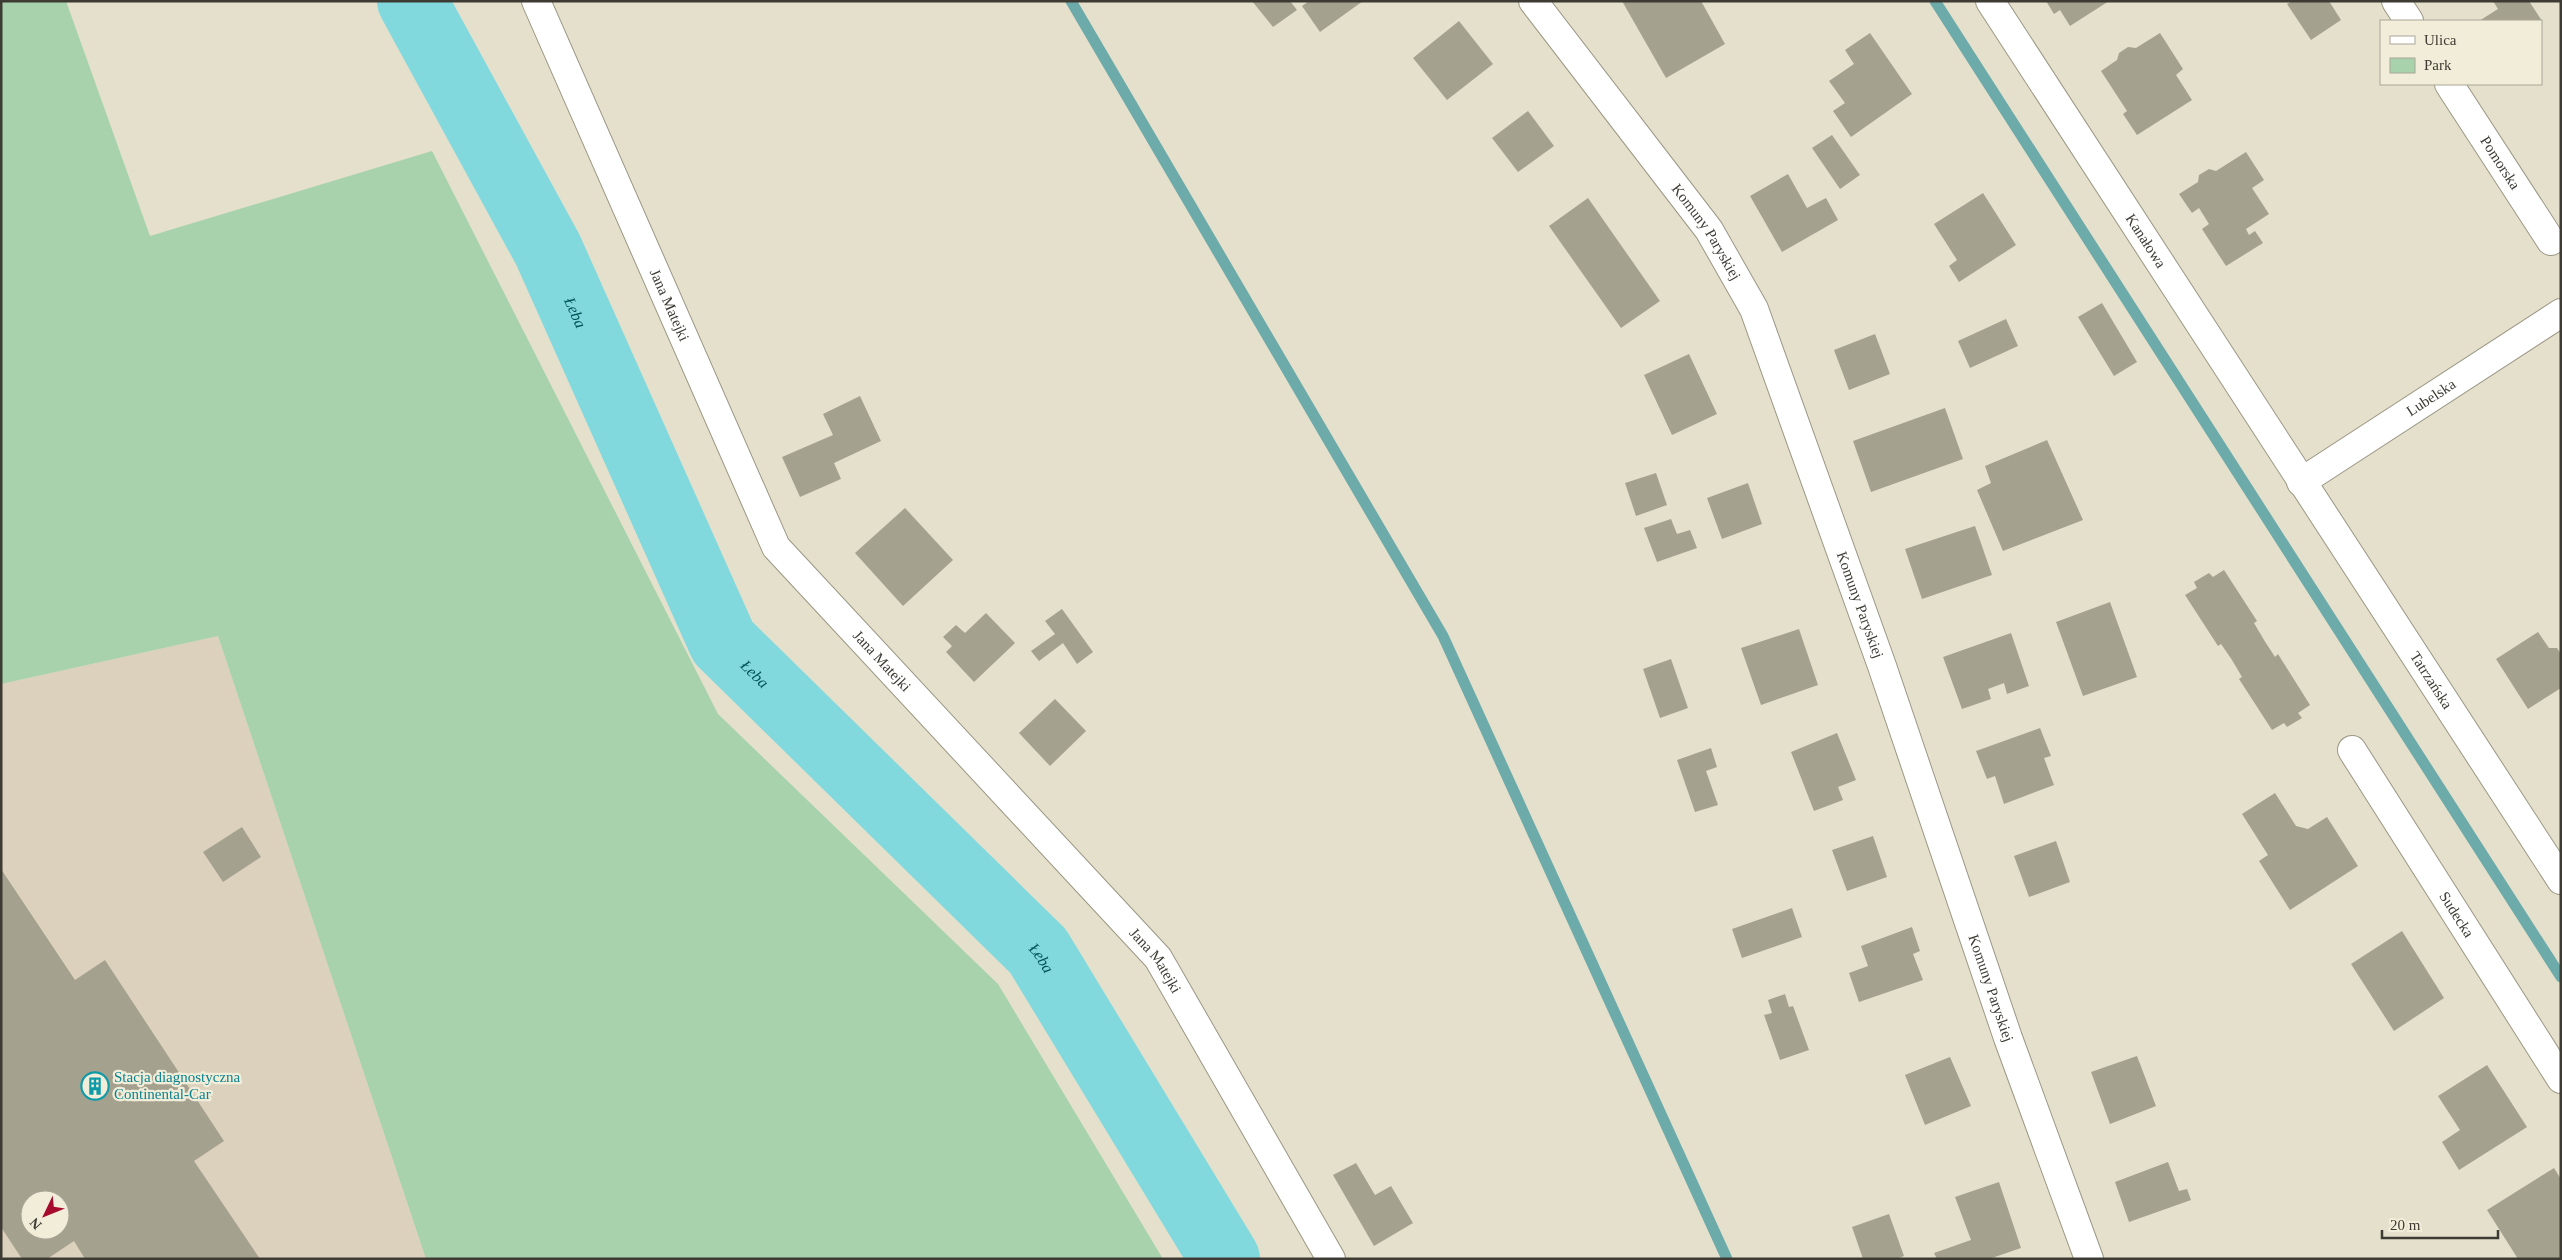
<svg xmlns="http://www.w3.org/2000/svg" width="2562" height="1260" viewBox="0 0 2562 1260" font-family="Georgia,serif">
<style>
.industrial{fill:#dcd1bd;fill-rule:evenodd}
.green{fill:#a7d2ab}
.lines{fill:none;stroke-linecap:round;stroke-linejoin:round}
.stream{stroke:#6daaaa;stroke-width:11}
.river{stroke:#82d9dd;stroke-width:70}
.building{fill:#a5a18f;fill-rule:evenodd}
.minor-casing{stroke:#9b9785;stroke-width:30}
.minor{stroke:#fff;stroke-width:28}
.labels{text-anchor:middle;stroke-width:4.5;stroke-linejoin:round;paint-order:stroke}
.street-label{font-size:15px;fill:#3d3b33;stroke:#f1edd9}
.culture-label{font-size:15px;fill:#0d838f;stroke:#f1edd9;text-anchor:start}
.water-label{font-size:16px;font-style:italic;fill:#005356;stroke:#f1edd9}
</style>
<rect width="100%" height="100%" fill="#e4e0cc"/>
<path class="industrial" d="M218 636 426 1259H1V684ZM30 1200H60V1230H30Z"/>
<polygon class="green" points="1,1 66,1 150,236 432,151 718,714 998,984 1163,1259 426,1259 218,636 1,684"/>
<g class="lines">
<g class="stream">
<polyline points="1071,1 1443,636 1727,1259"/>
<polyline points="1935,1 2561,977"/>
</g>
<path class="river" id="s1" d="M412 1 548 250 723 642 1038 951 1225 1259"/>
</g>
<g class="building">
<polygon points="1252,1 1290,1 1297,10 1273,27"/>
<polygon points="1309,1 1363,1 1320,32 1302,6"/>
<polygon points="1622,1 1701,1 1725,44 1666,78"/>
<polygon points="2046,1 2109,1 2070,26 2060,10 2054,14"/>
<polygon points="2292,1 2329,1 2341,20 2311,40 2287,4"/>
<polygon points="2493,1 2529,1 2542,21 2479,21 2498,9"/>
<polygon points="1459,21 1493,64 1447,100 1413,58"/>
<polygon points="1870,33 1912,94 1851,137 1833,111 1845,103 1829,81 1854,64 1845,50"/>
<polygon points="2160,33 2183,69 2176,75 2192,100 2137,135 2123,114 2127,111 2101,71 2117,60 2119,53 2128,47 2136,48"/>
<polygon points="1528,111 1554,146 1518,172 1492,138"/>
<polygon points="1832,135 1860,175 1840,189 1812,148"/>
<polygon points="2246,152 2264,180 2252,188 2269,214 2246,229 2249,235 2255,231 2263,243 2226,266 2202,229 2209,224 2199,208 2192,213 2179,194 2198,182 2199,175 2209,169 2216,171"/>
<polygon points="1788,174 1807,208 1826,198 1838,220 1782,252 1750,196"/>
<polygon points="1983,193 2016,245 1959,282 1949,266 1957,260 1934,224"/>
<polygon points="1588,198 1660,301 1621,328 1549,226"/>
<polygon points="2102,303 2137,362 2114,376 2078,317"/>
<polygon points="2006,319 2018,346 1970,368 1958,341"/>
<polygon points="1875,334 1890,374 1849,390 1834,350"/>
<polygon points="1689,354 1717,414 1672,435 1644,375"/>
<polygon points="860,396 881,441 834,463 841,479 800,497 782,457 833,435 823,414"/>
<polygon points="1945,408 1963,459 1871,492 1853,441"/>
<polygon points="2047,440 2083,520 2003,551 1977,490 1991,483 1985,466"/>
<polygon points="1656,473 1667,505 1636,516 1625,483"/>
<polygon points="1748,483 1762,524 1722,539 1707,498"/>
<polygon points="905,508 953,560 903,606 855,553"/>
<polygon points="1671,519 1677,534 1690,530 1697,548 1657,562 1644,528"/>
<polygon points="1975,526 1992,575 1922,599 1905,549"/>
<polygon points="2224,570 2257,621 2254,623 2264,640 2275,657 2278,654 2310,705 2298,713 2302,718 2287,727 2284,723 2272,730 2239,679 2242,677 2232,660 2221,644 2218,646 2185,595 2197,588 2194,582 2209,573 2213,577"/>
<polygon points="2110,602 2137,677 2083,696 2056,622"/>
<polygon points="1062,609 1093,652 1077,664 1063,643 1039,661 1031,651 1055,634 1045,621"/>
<polygon points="986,613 1015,643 974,682 946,652 952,646 943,637 956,625 965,633"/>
<polygon points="1799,629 1818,685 1761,705 1741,648"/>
<polygon points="2538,632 2549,648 2557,648 2561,654 2561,688 2528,709 2496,659"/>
<polygon points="2011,633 2029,686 2007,694 2004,683 1988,689 1991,699 1962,709 1943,657"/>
<polygon points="1671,659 1688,708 1660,718 1643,669"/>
<polygon points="1055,699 1086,731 1050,766 1019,733"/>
<polygon points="2040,728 2051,756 2044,758 2054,785 2004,804 1995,776 1987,779 1976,751"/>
<polygon points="1837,733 1856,780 1838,787 1843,800 1814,811 1791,752"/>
<polygon points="1711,748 1717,767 1706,771 1718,805 1695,812 1677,760"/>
<polygon points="2275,793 2296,826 2308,829 2327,817 2358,866 2290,910 2259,861 2268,855 2242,814"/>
<polygon points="242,827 261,857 223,882 203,852"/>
<polygon points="1873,836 1887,877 1847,891 1832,850"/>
<polygon points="2056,841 2070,882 2029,897 2014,856"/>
<path d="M1 869 75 980 105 960 224 1141 194 1161 260 1259H85L74 1241 47 1259H22L1 1227ZM30 1200H60V1230H30Z"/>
<polygon points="1792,908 1802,937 1742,958 1732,929"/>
<polygon points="1912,927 1920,951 1913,954 1923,980 1859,1002 1849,973 1868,966 1861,946"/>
<polygon points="2402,931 2444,998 2394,1031 2351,964"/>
<polygon points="1785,994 1789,1007 1793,1006 1809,1050 1780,1060 1764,1015 1772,1013 1768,1000"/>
<polygon points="2137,1056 2156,1106 2110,1124 2091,1072"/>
<polygon points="1950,1057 1971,1106 1925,1125 1905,1075"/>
<polygon points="2487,1065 2527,1127 2459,1170 2442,1142 2460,1130 2438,1096"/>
<polygon points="2168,1162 2179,1191 2187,1189 2191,1200 2129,1222 2115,1182"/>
<polygon points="1356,1163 1375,1195 1391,1186 1413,1223 1374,1246 1333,1175"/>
<polygon points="2554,1168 2561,1179 2561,1259 2518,1259 2487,1210"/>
<polygon points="1999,1182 2021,1248 1989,1259 1937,1259 1934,1253 1971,1240 1955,1197"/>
<polygon points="1889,1214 1904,1256 1896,1259 1863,1259 1852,1227"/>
</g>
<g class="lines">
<g class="minor-casing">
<g id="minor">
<path id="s2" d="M536 1 776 547 1158 958 1331 1259"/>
<path id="s3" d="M1533 1 1709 230 1754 309 1882 666 2008 1038 2089 1259"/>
<path id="s4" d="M1990 1 2561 880"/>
<polyline points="2396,1 2409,21"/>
<path id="s5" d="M2449 84 2551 241"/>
<path id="s6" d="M2301 482 2561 313"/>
<path id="s7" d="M2352 750 2561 1079"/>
</g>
</g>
<use href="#minor" class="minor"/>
</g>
<defs>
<g id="building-ring" transform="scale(1.4375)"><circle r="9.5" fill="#f1edd9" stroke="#0f9aa8" stroke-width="1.5"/><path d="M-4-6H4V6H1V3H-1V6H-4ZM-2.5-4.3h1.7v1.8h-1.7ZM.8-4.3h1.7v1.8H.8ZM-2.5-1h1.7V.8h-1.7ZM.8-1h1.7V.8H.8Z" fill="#0f9aa8"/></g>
</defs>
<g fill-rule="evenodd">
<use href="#building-ring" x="95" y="1086"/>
</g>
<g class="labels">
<g class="street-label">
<text dy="5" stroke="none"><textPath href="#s5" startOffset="94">Pomorska</textPath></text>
<text dy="5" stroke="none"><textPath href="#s3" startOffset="289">Komuny Paryskiej</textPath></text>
<text dy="5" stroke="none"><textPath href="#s4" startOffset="286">Kanałowa</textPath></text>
<text dy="5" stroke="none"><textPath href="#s2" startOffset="332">Jana Matejki</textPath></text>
<text dy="5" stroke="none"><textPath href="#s6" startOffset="155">Lubelska</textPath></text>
<text dy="5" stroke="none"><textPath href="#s3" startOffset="694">Komuny Paryskiej</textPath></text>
<text dy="5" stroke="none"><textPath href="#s2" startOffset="752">Jana Matejki</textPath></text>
<text dy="5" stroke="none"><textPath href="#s4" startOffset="810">Tatrzańska</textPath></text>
<text dy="5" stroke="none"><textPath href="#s7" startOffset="195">Sudecka</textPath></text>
<text dy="5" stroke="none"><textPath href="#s2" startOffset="1158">Jana Matejki</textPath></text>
<text dy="5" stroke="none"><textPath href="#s3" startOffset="1099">Komuny Paryskiej</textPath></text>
</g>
<g class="culture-label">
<text x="114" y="1082">Stacja diagnostyczna<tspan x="114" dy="17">Continental-Car</tspan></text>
</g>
<g class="water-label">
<text dy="6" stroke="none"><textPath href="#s1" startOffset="352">Łeba</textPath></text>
<text dy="6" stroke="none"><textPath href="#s1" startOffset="758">Łeba</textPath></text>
<text dy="6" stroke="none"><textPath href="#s1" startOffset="1162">Łeba</textPath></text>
</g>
</g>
<rect width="2562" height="1260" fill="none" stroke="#3d3b33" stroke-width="5"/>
<rect x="2380" y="20" width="162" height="65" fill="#f1edd9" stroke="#a9a697"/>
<rect x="2390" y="36" width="25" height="8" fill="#ffffff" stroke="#a9a697"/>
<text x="2424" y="45" font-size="15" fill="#3d3b33">Ulica</text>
<rect x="2390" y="58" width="25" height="15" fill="#a7d2ab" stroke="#a9a697"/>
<text x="2424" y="70" font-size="15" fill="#3d3b33">Park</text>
<g transform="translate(45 1215) rotate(227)"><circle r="24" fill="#f1edd9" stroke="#a9a697"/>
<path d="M0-4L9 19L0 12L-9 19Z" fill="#a60b2d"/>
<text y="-8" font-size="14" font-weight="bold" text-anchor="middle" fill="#3d3b33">N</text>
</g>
<path d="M2382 1230v8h116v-8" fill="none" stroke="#3d3b33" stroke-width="2.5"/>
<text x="2390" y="1230" font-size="15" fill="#3d3b33" stroke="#f1edd9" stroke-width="4" paint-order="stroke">20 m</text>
</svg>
